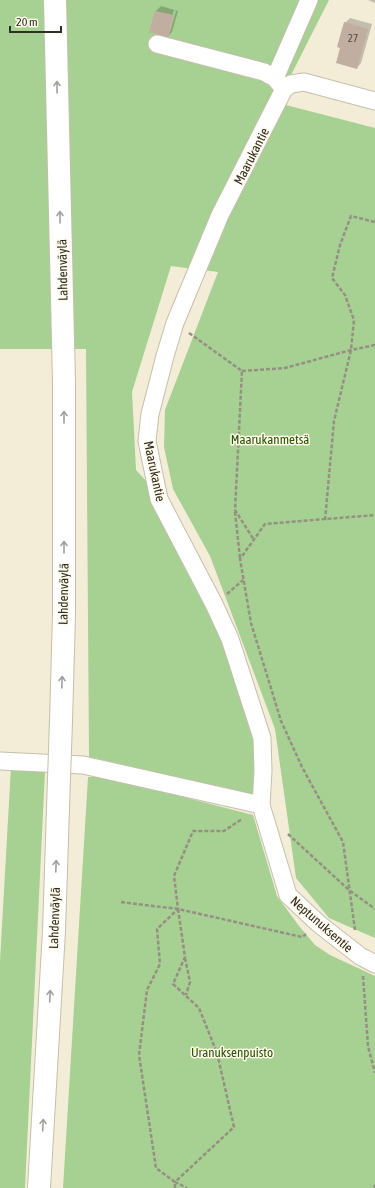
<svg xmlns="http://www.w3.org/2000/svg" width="375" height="1188" viewBox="0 0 375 1188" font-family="'Asap Condensed',sans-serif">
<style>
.green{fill:#a7d093}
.shadow{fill:#0003;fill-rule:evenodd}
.building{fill:#c1aea1}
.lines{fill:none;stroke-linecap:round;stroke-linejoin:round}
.minor-casing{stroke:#c5bfab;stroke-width:19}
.highway-casing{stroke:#c5bfab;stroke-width:24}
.path{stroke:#959182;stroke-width:2.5;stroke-dasharray:4 2;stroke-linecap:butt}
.minor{stroke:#fff;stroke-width:17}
.highway{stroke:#fff;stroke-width:22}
.highway-bridge-casing{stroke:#c5bfab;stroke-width:24;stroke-linecap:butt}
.highway-bridge{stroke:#fff;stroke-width:22}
.oneway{stroke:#a1a09d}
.labels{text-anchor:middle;stroke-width:3;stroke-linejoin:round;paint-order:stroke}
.number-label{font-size:11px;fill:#544d44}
.street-label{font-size:13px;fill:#2f2d25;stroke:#fffaea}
.park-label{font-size:13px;fill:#275402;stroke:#fffaea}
</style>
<rect width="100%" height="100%" fill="#f3edd8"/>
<g class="green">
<polygon points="0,0 329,0 284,89 282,104 375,128 375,938 329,918 296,878 275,729 210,556 173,489 164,447 165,410 218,272 171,266 132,392 136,470 147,482 155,509 223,642 255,742 253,795 89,757 86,349 0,349"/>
<polygon points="11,767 45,771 25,1188 0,1188 0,961"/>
<polygon points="88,777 106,777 253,815 277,896 299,926 315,945 330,955 375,976 375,1188 63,1188"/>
</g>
<g class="shadow">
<polygon points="368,0 375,0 375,3"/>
<path d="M161 6 178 11 172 32 168 36 151 32 156 11ZM174 10 176 11 170 32H168Z"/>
<polygon points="350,18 372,24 361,63 357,68 345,23"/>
</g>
<g class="building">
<polygon points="155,11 174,15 168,38 149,32"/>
<polygon points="344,22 368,29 357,69 336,63 340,48 337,47"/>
</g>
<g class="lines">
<g class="minor-casing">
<g id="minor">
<polyline points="157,44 264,72 275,78 284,89"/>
<polyline points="275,78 309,0"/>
<polyline points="375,101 304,82 291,84 284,89 220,215 175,323 165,356 150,414 147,441 159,499 214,604 230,639 262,738 263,771 261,805 288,895 319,924 360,956 375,964"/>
<polyline points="0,761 83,765 261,805"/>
</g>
</g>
<g class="highway-casing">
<g id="highway">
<polyline points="55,0 64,382 64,614 61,721"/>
<polyline points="39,1188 54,931 58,808"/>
</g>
</g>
<g class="path">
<polyline points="189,333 242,371 235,510 254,540"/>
<polyline points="242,371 285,368 351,350 375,345"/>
<polyline points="235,512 240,558"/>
<polyline points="325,520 334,421 351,350 354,320 345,295 332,278 340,245 351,216 375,222"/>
<polyline points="227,594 243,580"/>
<polyline points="288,834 349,890 375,909"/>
<polyline points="121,902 178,909 302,937 306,934"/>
<polyline points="178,909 185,957 173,984 199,1008 217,1053 234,1127 175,1182 187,1188"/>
<polyline points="355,930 343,842 302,767 281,721 251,623 240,559 265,524 375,515"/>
<polyline points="185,958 190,982 186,995"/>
<polyline points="363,976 368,1046 375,1073"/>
<polyline points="175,1188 175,1182 156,1168 139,1055 147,990 160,964 157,929 178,909 174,876 193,831 224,831 242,819"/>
<polyline points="374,1188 375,1185"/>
</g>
<use href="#minor" class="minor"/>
<use href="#highway" class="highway"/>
<g class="highway-bridge-casing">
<polyline id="highway-bridge" points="58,808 61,721"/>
</g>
<use href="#highway-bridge" class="highway-bridge"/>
</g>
<defs><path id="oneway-shaft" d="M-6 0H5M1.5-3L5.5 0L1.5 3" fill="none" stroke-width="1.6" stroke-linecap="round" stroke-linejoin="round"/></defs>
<g class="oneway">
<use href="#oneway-shaft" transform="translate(57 87) rotate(-91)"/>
<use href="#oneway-shaft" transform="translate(60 217) rotate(-91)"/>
<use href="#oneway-shaft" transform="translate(64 417) rotate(-90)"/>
<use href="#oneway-shaft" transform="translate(64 547) rotate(-90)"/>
<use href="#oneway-shaft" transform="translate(62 682) rotate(-88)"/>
<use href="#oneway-shaft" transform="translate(56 866) rotate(-88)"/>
<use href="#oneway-shaft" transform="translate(50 996) rotate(-87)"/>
<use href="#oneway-shaft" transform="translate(43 1125) rotate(-87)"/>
</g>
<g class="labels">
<g class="number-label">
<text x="353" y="42">27</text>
</g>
<g class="street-label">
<text transform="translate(251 156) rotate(-63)" y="5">Maarukantie</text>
<text transform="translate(62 270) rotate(-91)" y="5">Lahdenväylä</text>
<text transform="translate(155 471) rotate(78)" y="5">Maarukantie</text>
<text transform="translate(63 594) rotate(-89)" y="5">Lahdenväylä</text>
<text transform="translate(54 918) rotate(-88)" y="5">Lahdenväylä</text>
<text transform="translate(322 924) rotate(41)" y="5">Neptunuksentie</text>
</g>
<g class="park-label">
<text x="270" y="444">Maarukanmetsä</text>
<text x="232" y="1057">Uranuksenpuisto</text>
</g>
</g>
<path d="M10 26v6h51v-6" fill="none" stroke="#2f2d25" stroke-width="2"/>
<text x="16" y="26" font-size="12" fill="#2f2d25" stroke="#fffaea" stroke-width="3" paint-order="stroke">20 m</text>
</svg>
